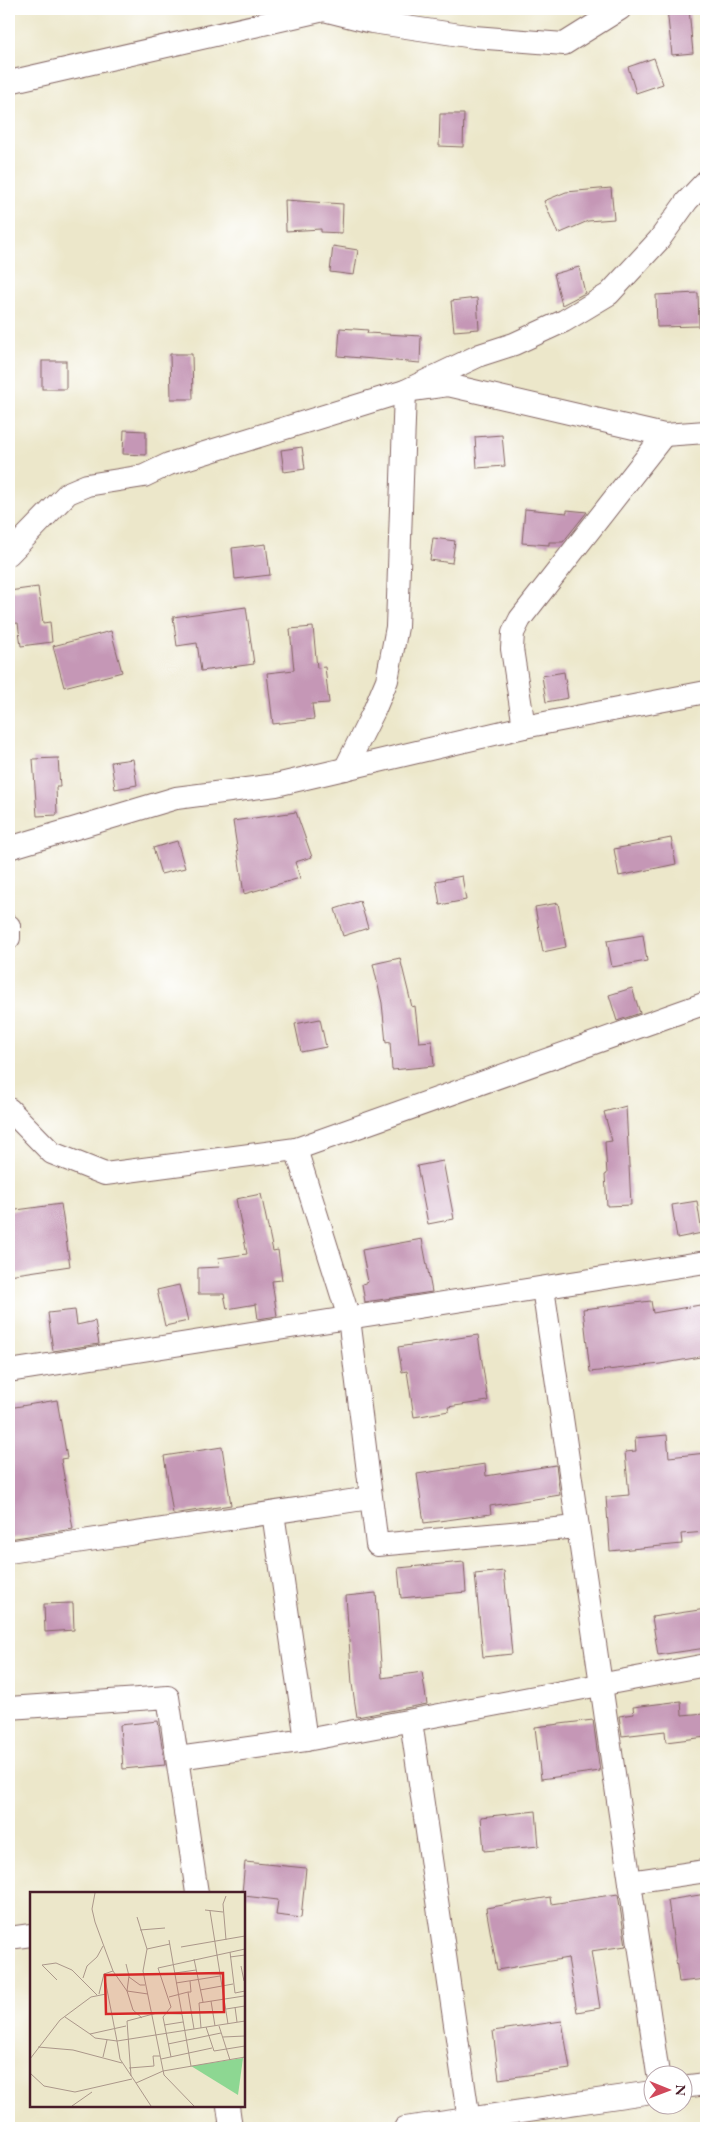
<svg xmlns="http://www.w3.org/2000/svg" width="715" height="2137" viewBox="0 0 715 2137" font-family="'EB Garamond',serif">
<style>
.building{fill:#c597b6}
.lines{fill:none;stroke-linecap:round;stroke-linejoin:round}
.street-casing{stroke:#836563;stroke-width:24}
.street{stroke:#fff;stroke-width:22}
.inset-road{fill:none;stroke:#ab978a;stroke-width:1}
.view{fill:#d62828;fill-opacity:0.15;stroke:#d62828;stroke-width:2.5}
.inset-edge{fill:none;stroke:#4a1f2b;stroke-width:2.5}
</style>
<rect width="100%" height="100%" fill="#fff"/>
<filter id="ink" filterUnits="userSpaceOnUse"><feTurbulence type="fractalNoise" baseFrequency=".02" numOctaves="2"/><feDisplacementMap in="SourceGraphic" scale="10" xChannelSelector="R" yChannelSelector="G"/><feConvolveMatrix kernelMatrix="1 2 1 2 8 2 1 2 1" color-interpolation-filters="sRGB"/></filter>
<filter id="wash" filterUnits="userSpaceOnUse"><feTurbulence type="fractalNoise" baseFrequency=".0096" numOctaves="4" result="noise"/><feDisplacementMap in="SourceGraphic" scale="20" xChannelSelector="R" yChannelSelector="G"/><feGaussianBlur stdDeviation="1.12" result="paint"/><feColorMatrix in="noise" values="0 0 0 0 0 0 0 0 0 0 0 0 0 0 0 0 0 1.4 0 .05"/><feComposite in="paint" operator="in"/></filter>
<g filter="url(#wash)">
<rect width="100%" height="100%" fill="#ece7ca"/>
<g id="blocks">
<g class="building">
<polygon points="667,9 689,9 693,53 672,55"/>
<polygon points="654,58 663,84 636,93 628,67"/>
<polygon points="440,114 464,114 463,147 439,146"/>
<polygon points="611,188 614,219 588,221 558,234 544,201 566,192"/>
<polygon points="285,200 343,204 342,233 321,232 321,229 286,231"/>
<polygon points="333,246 358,250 354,275 330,272"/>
<polygon points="579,267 585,293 562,305 554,274"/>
<polygon points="698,293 699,326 657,327 656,295"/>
<polygon points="477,298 479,329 454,331 451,301"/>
<polygon points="340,328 368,330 367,333 421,336 420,363 338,356"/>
<polygon points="170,354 192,354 193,399 171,399"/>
<rect x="42" y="361" width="24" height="28"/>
<polygon points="124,430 146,431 146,455 123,454"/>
<polygon points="502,435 505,466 477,468 475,437"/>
<polygon points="302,447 305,469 284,472 281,450"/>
<polygon points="525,509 567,513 567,510 587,512 563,542 549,542 549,545 522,543"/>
<polygon points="433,538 455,541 452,563 430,560"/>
<polygon points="266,544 270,575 235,579 232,548"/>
<polygon points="38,587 43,623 50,622 52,642 21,646 18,623 9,624 9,591"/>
<polygon points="246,607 254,664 201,671 197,643 177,646 173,617"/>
<polygon points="313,627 317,668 325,667 329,703 312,704 314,719 273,724 267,673 294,670 290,629"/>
<polygon points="111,631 122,672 64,687 53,646"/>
<polygon points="564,672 568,698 546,702 542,676"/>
<polygon points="58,758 60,787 56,787 57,815 37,816 33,759"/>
<polygon points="133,759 137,785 115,789 111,762"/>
<polygon points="296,812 312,857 295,862 300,878 244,894 233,821"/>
<polygon points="671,838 676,864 619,876 614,849"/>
<polygon points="177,841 185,868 161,874 153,848"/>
<polygon points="462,876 466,900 440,905 436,881"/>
<polygon points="360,901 368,928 343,936 335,909"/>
<polygon points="558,903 566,947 543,952 535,907"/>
<polygon points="643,935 647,961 612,967 607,941"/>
<polygon points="400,958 412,1007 415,1006 419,1042 432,1041 434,1066 392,1070 390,1042 386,1043 382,1003 373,964"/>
<polygon points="632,988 640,1013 617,1021 609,995"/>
<polygon points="320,1019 326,1047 301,1052 295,1024"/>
<polygon points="626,1106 631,1205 607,1206 605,1175 607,1174 605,1142 612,1141 604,1112"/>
<polygon points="443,1161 454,1219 428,1224 417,1166"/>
<polygon points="261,1194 273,1251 278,1250 282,1280 272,1281 277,1316 258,1319 256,1304 227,1309 224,1294 198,1294 198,1268 220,1267 218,1258 247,1254 236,1199"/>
<polygon points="697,1201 702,1233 677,1238 672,1205"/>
<polygon points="61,1204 70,1266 9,1275 9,1211"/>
<polygon points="422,1239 432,1292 365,1302 362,1284 368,1282 362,1250"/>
<polygon points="179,1285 188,1321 165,1326 157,1290"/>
<polygon points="651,1301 653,1313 706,1304 706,1356 660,1364 590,1372 583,1309"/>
<polygon points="75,1310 77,1325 95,1321 99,1344 53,1351 48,1313"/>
<polygon points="478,1335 488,1401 448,1407 449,1411 414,1417 407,1371 402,1372 398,1347"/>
<polygon points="57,1400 67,1458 61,1459 73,1529 9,1539 9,1408"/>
<polygon points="667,1435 669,1457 706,1453 706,1532 681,1534 682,1544 610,1551 606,1497 629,1495 625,1452 636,1451 635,1438"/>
<polygon points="222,1447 231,1505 173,1514 164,1456"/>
<polygon points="485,1464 486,1476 556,1465 560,1495 490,1506 491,1514 424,1523 417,1474"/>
<polygon points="464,1562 466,1592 401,1598 398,1568"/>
<polygon points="504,1571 512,1654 483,1657 475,1574"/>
<polygon points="376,1593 382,1678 422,1672 427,1704 357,1717 352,1684 346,1596"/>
<polygon points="73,1603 74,1630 45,1632 44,1604"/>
<polygon points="706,1609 706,1648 658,1655 652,1617"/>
<polygon points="681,1701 682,1715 706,1713 706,1737 666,1742 665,1731 622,1736 619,1716 634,1714 633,1707"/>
<polygon points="593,1720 600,1771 541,1779 535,1727"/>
<polygon points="158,1721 165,1765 123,1769 120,1725"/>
<polygon points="536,1811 539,1846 484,1851 481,1817"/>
<polygon points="245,1862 306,1868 301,1918 276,1915 278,1900 244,1896 244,1893 242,1893"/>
<polygon points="618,1894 626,1946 591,1951 600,2008 577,2012 568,1958 497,1970 486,1908 550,1897 551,1904"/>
<polygon points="706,1894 706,1979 679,1982 668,1900"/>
<polygon points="562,2021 570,2069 499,2079 493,2031"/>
</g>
</g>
</g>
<g filter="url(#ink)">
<use href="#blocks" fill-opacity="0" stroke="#836563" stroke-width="1"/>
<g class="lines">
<g class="street-casing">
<g id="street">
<polyline points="9,82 324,10 372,22 474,37 564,44 620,9"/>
<polyline points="9,554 68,493 87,485 144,476 169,464 405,391 448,385 664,435 706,432"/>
<polyline points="524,727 512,649 513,633 520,619 664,435"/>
<polyline points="345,769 374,711 387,680 397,627 405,391 480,355 514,344 564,321 609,294 659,240 687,201 706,181"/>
<polyline points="9,848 176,798 276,785 524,727 706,692"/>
<polyline points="9,926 9,938"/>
<polyline points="9,1109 52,1153 105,1174 296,1149 706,1003"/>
<polyline points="296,1149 349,1318 377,1545 578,1527"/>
<polyline points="543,1288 658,2074"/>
<polyline points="9,1371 706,1262"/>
<polyline points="273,1513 306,1740"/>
<polyline points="9,1552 370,1498"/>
<polyline points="9,1708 168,1697 197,1893"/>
<polyline points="411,1721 470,2128"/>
<polyline points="178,1758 306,1740 706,1665"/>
<polyline points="630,1882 706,1871"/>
<polyline points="9,1938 31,1935"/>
<polyline points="682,2087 706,2084"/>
<polyline points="228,2106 231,2128"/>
<polyline points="405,2128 652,2092"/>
</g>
</g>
<use href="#street" class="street"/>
</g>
</g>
<g transform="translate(30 1892)">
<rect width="215" height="215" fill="#ece7ca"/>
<path d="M213 166 208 203 161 174Z" fill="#8dd792"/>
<path class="inset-road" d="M175 18 193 20M180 19 198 132M107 25 117 57 140 52M110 38 135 36M139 48 161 174M196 48 193 12 196 4M151 55 215 44M117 57 113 79 134 183 164 214M200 60 205 101 215 99M200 65 215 63M164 67 173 110M96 72 99 84 97 99 103 118 112 126M211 74 214 89M83 79 97 99 118 102M145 81 166 78M99 85 110 93H115M53 86 57 74 67 65 73 54M27 88 12 73 26 71 42 78 67 103M160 89 161 100H158L164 137M146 91 190 84M170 98 203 92M69 102 74 82M139 105 158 100M181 109 185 134M205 115 207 130M196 117 215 114M35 125 60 142 96 134M215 129 87 149 90 167 106 191 133 179 215 165M134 133 153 130M189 134 200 168M176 135 184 159 215 154M171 136 169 111 214 104M60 142 65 146 87 149 74 82 83 79 65 30 62 17 65 1M193 145 215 144M138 152 191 141M8 155 43 158 92 171M73 165 77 148M141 165 133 125 141 115 128 76 215 57M0 167 30 128 61 105 76 102M131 167 182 156M99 176 124 174 123 164H130M0 181 14 194 45 200 102 187M101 184 97 129 127 121 152 122M106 191 121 214M42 214 62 200"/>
<path class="view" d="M193 81 194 120 76 122 75 83Z"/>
<rect width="215" height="215" class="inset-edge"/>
</g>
<rect width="715" height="2137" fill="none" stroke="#fff" stroke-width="30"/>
<g transform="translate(668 2090) rotate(91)"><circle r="24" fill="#ffffff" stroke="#b7a5aa"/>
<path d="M0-4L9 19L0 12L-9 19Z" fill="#d1495b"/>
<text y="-8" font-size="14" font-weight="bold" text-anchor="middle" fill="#4a1f2b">N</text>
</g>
</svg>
